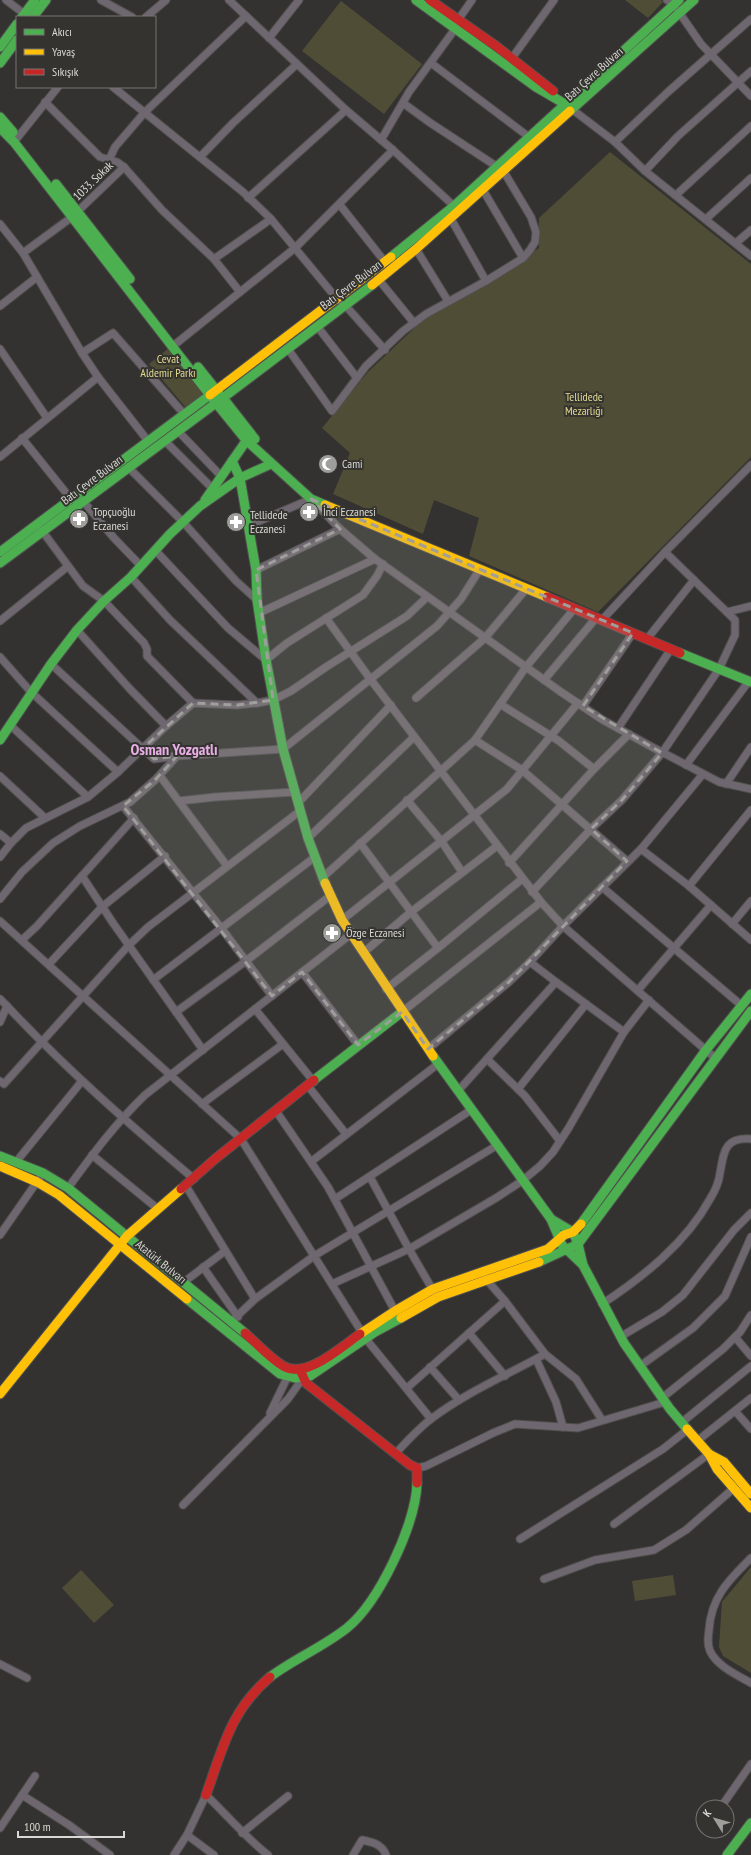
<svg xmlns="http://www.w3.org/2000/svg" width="751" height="1855" viewBox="0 0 751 1855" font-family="'PT Sans Narrow',sans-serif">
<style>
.green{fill:#504d37}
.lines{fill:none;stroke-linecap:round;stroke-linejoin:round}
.street-casing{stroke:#50504f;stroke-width:9}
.fast-casing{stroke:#50504f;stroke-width:11}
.slow-casing{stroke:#50504f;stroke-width:11}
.jam-casing{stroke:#50504f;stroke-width:11}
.street{stroke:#6f676f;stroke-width:7}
.fast{stroke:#4caf50;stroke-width:9}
.slow{stroke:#ffc107;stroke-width:9}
.jam{stroke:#c62828;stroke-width:9}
.marked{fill:#9e9e9b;fill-opacity:0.2;stroke:#9e9e9b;stroke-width:3;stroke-dasharray:8 5;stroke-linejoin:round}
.labels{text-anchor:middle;stroke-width:4;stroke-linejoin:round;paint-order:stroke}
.street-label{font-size:12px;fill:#d8d8d5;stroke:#34332f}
.park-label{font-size:12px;fill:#e2da91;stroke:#34332f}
.poi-label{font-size:12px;fill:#d8d8d5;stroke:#34332f;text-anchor:start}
.district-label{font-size:16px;font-weight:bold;fill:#e8aee6;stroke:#34332f}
</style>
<rect width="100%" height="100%" fill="#333230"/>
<g class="green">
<polygon points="625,0 661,0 663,2 648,18"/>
<polygon points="341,1 422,64 384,114 302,51"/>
<polygon points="610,152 751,264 751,457 598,612 469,556 479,518 434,500 423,534 333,494 350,453 322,428 368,372 426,317 502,273 539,248 539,218"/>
<polygon points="169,348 207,392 187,409 149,364"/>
<polygon points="751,1567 751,1673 723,1656 719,1647 722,1602"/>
<polygon points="81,1570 114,1605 94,1623 62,1588"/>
<polygon points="673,1575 676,1595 635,1601 632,1581"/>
</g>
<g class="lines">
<g class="street-casing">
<g id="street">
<polyline points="6,0 27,16"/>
<polyline points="101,0 132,17"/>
<polyline points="229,0 346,110 393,150"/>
<polyline points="667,0 674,5 701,44 751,96"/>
<polyline points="146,17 166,0"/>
<polyline points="269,38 299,0"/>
<polyline points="512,58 554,0"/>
<polyline points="431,63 529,137"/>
<polyline points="113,87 243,192 271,219 337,299 345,305 385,350"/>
<polyline points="45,102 100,157 117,162 124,167 162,210 214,259 240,292"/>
<polyline points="403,103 429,122 496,166"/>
<polyline points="573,110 615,142 645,171 751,256"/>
<polyline points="381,140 409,92 455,29 458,20 472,0"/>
<polyline points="14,142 58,87"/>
<polyline points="615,142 669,91 751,19"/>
<polyline points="200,157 233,123 297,64"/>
<polyline points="109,160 115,147 145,112 246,16"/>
<polyline points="645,171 678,136 751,71"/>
<polyline points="483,190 523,258"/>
<polyline points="676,195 751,126"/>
<polyline points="248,198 346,110"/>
<polyline points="340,205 385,262"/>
<polyline points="78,211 124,167"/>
<polyline points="706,219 751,178"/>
<polyline points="0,224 23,253 82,353 98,377 148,441"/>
<polyline points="736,243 751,230"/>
<polyline points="416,249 448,301"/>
<polyline points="23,253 72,217"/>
<polyline points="214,259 271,219"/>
<polyline points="379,280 414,323"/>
<polyline points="0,306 37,277"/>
<polyline points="317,326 357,378"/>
<polyline points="173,346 295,248 393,150 454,206 451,219 486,281"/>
<polyline points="0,349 47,418"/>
<polyline points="288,349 332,411 366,366 403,331 426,314 486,281 523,258 530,250 535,242 536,232 531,217 504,172"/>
<polyline points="82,353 113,333 184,414"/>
<polyline points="178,431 221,476"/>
<polyline points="22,438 71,499 83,501 114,538 141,566"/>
<polyline points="165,441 213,489"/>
<polyline points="0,457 98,377"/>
<polyline points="129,468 183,522 236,581 257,600"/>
<polyline points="248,526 311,499 340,529 256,570"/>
<polyline points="39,529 43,532 83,586 104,601 144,643 147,649 147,656 193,703"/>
<polyline points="340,529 375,559"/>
<polyline points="155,550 228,628 266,660 287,643 363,595 377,576 383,564"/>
<polyline points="131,577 170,620 257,703"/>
<polyline points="574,609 526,667 475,740 522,770 627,861"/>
<polyline points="727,612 751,606"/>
<polyline points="259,613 375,559 561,692 603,720 654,748 719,782 751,789"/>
<polyline points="326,618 371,680 541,902 563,926 715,1058"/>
<polyline points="602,620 665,552 751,465"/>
<polyline points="0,621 67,567"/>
<polyline points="77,630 129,688 166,726"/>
<polyline points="647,639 694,580"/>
<polyline points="0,657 31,692 118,772"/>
<polyline points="51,664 154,759 177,756"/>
<polyline points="544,680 596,618"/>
<polyline points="416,698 485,638 526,589"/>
<polyline points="500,704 559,741 594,769"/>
<polyline points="583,706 633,633"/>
<polyline points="10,725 88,797"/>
<polyline points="618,728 671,649"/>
<polyline points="686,765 749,681"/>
<polyline points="0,776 45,818"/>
<polyline points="160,776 227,866"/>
<polyline points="726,784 751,747"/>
<polyline points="407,800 442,842 462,872"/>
<polyline points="179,801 215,797 295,792"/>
<polyline points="298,803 391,705"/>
<polyline points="123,806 222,929 272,996"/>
<polyline points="0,834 11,843 26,828 88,797 118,772 166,726 193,703 237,705 257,703 273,700 291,691 326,667 407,616 427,597"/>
<polyline points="308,838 414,737"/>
<polyline points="360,843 438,948 522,879"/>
<polyline points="641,849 689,886 751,940"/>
<polyline points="0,857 11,843"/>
<polyline points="509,863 594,769 629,734"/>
<polyline points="82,876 113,923 203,1050"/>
<polyline points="322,878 475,740"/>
<polyline points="689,886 751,810"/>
<polyline points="602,887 741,1005"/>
<polyline points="532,892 591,829 622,800 662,753 719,669 735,635 735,620 665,552"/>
<polyline points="0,899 22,872 53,843 80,826 130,802 155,780 177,756 283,749 437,626 461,599 480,569"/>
<polyline points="342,920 507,789 578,703"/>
<polyline points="0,921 241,1139 366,1339 431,1419"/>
<polyline points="732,924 751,901"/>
<polyline points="22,940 37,926 134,818"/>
<polyline points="363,953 411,912 497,846"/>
<polyline points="49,964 102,907 165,856"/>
<polyline points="302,972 358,1045"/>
<polyline points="153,980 315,857"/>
<polyline points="556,982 624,1032"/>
<polyline points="386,989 438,948"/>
<polyline points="638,990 711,905"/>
<polyline points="0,999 7,1006 0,1022"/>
<path d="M7 1006C65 1068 129 1124 194 1179"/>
<polyline points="255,1009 314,1082"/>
<polyline points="176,1012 246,961 330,896"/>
<polyline points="402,1012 541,902"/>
<polyline points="428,1049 509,982 530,962 563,926 641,849 703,774"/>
<polyline points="487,1059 525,1096 560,1141"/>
<polyline points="0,1081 4,1084 129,945 148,927 300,811"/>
<polyline points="308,1086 346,1134"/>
<polyline points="518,1089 586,1004"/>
<polyline points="458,1091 556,982 530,962"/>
<polyline points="202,1104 283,1044"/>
<polyline points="276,1111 328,1187 395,1311"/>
<polyline points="92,1155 158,1209"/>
<polyline points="312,1161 438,1064"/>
<polyline points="16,1162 82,1081"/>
<polyline points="370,1177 409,1249 434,1292"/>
<polyline points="186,1186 255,1299 314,1256 496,1146"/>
<path d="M68 1188C92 1155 115 1124 145 1095L351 934"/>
<polyline points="335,1199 471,1110"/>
<polyline points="0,1235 43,1173"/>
<polyline points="203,1267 238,1317"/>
<polyline points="485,1278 505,1301 545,1354 576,1379 602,1420"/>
<polyline points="184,1282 225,1251"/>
<polyline points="332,1284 409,1249 496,1198 522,1181 540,1166 553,1152 568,1129 624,1032 649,1000"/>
<path d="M602 1304C643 1277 686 1243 710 1199 715 1191 719 1182 720 1173 724 1152 724 1137 751 1139"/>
<polyline points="234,1319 255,1299"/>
<polyline points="469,1333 505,1376"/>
<polyline points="620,1337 662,1312 683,1295 734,1230 751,1213"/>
<polyline points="735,1337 751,1356"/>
<polyline points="536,1359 556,1402 563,1427"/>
<polyline points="640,1366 693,1328 725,1296 751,1237"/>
<polyline points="430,1367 459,1400"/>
<polyline points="407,1388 505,1301"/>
<polyline points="662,1398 723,1349 740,1332 751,1315"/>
<polyline points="735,1411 751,1429"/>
<polyline points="270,1413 287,1378"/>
<polyline points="681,1423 751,1366"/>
<polyline points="697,1441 751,1398"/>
<path d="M396 1453C407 1441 418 1429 431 1419 465 1393 507 1375 545 1354"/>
<polyline points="417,1468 426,1466 493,1433 515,1424 578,1428 665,1402"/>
<polyline points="183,1505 288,1399 303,1378"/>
<polyline points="614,1524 709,1454"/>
<polyline points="520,1539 663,1449 687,1430"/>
<path d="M751 1558C729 1580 711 1597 709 1630 708 1637 707 1644 710 1651 717 1666 737 1675 751 1683"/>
<polyline points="544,1579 595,1560 654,1550 686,1530 734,1488"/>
<polyline points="0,1664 27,1678"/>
<polyline points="22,1795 69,1825 110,1855"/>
<polyline points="721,1807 751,1764"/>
<polyline points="0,1828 35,1776"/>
<polyline points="242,1833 288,1796"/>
<polyline points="187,1835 214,1855"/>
<path d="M174 1855 187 1835 206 1795C227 1815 245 1837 268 1855"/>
<path d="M353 1855 362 1840C372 1842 382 1844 386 1855"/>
</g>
</g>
<g class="fast-casing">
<g id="fast">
<polyline points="416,0 536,87 572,108"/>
<polyline points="22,17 35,0"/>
<polyline points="33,17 46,0"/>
<polyline points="0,47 17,24"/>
<polyline points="0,63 17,40"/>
<polyline points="570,111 694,0"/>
<polyline points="0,117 13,132"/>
<polyline points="0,128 14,142 216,403 372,285"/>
<polyline points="56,184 130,279"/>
<polyline points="391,257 454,206 679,0"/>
<polyline points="198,367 221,396"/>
<polyline points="223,398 255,439"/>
<polyline points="232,461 240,478 256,570 257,600 266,660 283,749 308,838 325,883"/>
<polyline points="205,500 251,434"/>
<polyline points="0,552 210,395"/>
<polyline points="0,563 216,403 246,440 311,499 325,505"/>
<polyline points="680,653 751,682"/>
<polyline points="0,740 51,664 77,630 104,601 131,577 170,534 200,506 240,478 271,464"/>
<polyline points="433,1056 551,1219 562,1245 583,1265"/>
<polyline points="314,1080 402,1012"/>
<polyline points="0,1156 43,1173 68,1188 245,1333"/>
<polyline points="551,1219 573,1232 578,1244 583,1265 624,1343 670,1409 687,1429"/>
<polyline points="581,1224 706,1050 751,994"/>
<polyline points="539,1262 578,1244 751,1011"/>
<polyline points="187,1299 280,1374 295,1378 310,1376 375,1332 401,1318"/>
<path d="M270 1677C294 1659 323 1647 347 1628 379 1602 416 1524 417 1483"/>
<polyline points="727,1855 751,1823"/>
</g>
</g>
<g class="slow-casing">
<g id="slow">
<polyline points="372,285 416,249 570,111"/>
<polyline points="210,395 391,257"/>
<polyline points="325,505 547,597"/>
<polyline points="325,883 342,920 433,1056"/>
<polyline points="0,1166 37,1182 59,1195 187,1299"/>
<polyline points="401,1318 438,1297 539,1262"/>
<polyline points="360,1334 395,1311 433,1289 548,1249 564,1235 573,1232 581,1224"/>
<polyline points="0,1394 127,1236 181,1189"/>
<polyline points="687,1429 709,1454 717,1469 751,1508"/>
<polyline points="709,1454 724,1462 751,1494"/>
</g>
</g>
<g class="jam-casing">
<g id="jam">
<polyline points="430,0 496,46 553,91"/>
<polyline points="547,597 680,653"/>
<polyline points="181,1189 215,1159 314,1080"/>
<path d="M245 1333C257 1344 270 1358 283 1366 306 1380 342 1346 360 1334"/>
<polyline points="301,1372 306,1383 410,1465 417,1468 417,1483"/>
<path d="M206 1795C223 1748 230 1711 270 1677"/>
</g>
</g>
<use href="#street" class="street"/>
<use href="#fast" class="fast"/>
<use href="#slow" class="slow"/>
<use href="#jam" class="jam"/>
</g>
<path class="marked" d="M311 499 633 633 583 706 662 753 622 800 591 829 627 861 509 982 428 1049 402 1012 358 1045 302 972 272 996 123 806 155 780 177 756 154 759 143 748 193 703 237 705 273 700 256 570 340 529Z"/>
<defs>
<g id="mosque-disc" transform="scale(1)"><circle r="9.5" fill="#9e9e9b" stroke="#34332f"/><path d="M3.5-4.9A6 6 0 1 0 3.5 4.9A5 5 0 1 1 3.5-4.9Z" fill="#fff"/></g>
<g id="pharmacy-disc" transform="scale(1)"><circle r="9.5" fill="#9e9e9b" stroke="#34332f"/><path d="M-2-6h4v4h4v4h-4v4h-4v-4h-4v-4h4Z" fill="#fff"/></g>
</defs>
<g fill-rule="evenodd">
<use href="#mosque-disc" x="328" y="464"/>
<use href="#pharmacy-disc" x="309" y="512"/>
<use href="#pharmacy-disc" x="79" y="519"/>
<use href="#pharmacy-disc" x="236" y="522"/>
<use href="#pharmacy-disc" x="332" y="933"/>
</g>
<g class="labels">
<g class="street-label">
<text transform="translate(594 74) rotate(-42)" y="4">Batı Çevre Bulvarı</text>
<text transform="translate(93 181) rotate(-44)" y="4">1033. Sokak</text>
<text transform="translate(351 285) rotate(-37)" y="4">Batı Çevre Bulvarı</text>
<text transform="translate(92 480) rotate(-37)" y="4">Batı Çevre Bulvarı</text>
<text transform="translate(161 1262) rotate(39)" y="4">Atatürk Bulvarı</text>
</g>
<g class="park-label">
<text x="168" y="363">Cevat<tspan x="168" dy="14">Aldemir Parkı</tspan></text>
<text x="584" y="401">Tellidede<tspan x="584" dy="14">Mezarlığı</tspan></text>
</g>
<g class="poi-label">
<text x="342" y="468">Cami</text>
<text x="93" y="516">Topçuoğlu<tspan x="93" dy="14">Eczanesi</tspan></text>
<text x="323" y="516">İnci Eczanesi</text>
<text x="250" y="519">Tellidede<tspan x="250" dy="14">Eczanesi</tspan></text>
<text x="346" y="937">Özge Eczanesi</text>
</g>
<g class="district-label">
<text x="174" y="755">Osman Yozgatlı</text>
</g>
</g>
<rect x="16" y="16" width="140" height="72" fill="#34332f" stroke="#767571"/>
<rect x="24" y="29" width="20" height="6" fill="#4caf50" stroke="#767571"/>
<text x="52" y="36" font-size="12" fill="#d8d8d5">Akıcı</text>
<rect x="24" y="49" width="20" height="6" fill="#ffc107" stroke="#767571"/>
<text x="52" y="56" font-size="12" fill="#d8d8d5">Yavaş</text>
<rect x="24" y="69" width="20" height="6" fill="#c62828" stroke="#767571"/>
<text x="52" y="76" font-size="12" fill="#d8d8d5">Sıkışık</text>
<g transform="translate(715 1819) rotate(307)"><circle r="19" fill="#34332f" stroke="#767571"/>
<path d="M0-3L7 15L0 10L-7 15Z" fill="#9e9e9b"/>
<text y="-6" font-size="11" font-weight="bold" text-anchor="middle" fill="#d8d8d5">K</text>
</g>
<path d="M18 1831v6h106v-6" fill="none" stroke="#d8d8d5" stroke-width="2"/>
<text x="24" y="1831" font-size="12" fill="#d8d8d5" stroke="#34332f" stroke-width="3" paint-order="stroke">100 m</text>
</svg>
